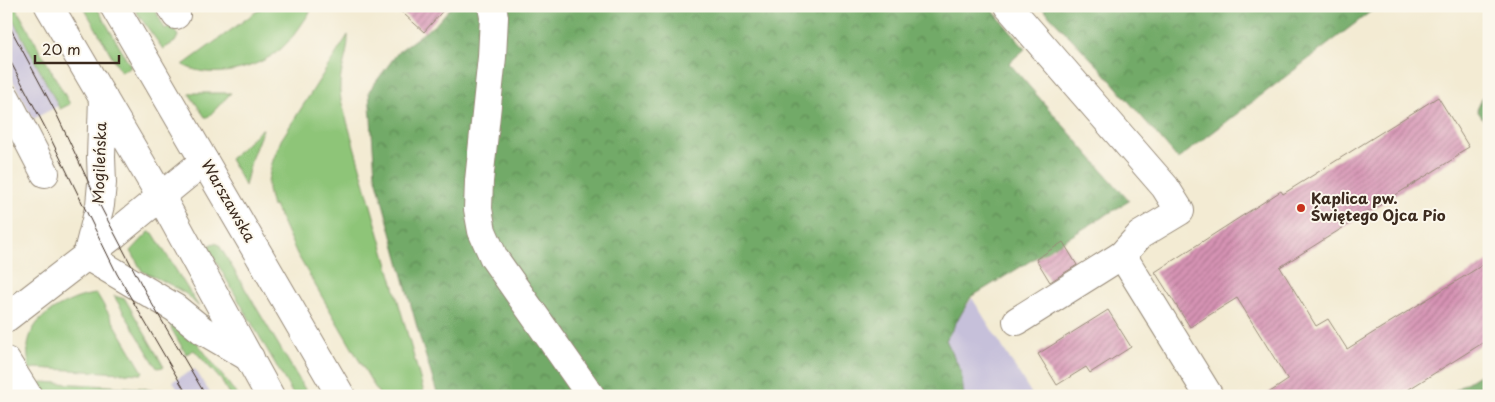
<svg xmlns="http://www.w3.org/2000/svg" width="1495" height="402" viewBox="0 0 1495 402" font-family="'Playpen Sans',sans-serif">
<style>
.industrial{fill:#c6c0da}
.grass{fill:#8ec578;stroke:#64784b}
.forest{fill:url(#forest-crowns);stroke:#566a43}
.building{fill:url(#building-hatch)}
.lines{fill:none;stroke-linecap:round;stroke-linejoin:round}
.minor-casing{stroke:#978a78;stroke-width:30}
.major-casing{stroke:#978a78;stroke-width:30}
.minor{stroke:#fff;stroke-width:28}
.major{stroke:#fff;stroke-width:28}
.tram{stroke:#3b2a1e;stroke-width:1}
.poi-dot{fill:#c8321e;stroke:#fbf7ec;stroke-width:2}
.labels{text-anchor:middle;stroke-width:4;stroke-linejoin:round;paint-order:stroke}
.street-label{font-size:15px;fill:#3b2a1e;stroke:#fbf7ec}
.poi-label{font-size:15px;font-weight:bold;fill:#3b2a1e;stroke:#fbf7ec;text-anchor:start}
</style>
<defs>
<pattern id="forest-crowns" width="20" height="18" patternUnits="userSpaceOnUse" patternTransform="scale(1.25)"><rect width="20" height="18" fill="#72aa68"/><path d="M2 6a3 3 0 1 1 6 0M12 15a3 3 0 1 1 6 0" fill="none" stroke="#5f8b55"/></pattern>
<pattern id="building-hatch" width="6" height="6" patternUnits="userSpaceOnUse" patternTransform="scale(1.25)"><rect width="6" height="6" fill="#d693b4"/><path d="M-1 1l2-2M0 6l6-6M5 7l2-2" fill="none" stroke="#af7892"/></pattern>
</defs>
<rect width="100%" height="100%" fill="#fbf7ec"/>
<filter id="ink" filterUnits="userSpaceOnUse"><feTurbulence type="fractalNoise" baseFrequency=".02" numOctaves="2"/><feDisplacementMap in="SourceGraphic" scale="10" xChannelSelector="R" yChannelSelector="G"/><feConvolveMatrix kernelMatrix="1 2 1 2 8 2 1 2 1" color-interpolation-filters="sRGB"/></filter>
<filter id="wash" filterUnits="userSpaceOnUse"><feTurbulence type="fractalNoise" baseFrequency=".0096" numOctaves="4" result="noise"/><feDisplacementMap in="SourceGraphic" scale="20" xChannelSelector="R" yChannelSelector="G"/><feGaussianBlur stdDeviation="1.12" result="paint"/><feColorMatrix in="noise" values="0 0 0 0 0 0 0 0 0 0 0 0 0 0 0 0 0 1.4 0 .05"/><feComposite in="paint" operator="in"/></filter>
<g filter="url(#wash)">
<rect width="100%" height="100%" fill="#f3ebd3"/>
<g class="industrial">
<polygon points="6,8 58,106 33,119 6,67"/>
<polygon points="972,298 1033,396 904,396"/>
<polygon points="195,369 212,396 181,396 173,381"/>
</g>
<g class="grass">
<polygon points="6,6 15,6 70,104 60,109"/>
<polygon points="83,6 96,6 131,67 121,72"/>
<polygon points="132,6 153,6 165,29 172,26 178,36 175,42 163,49"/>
<path d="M264 6H314C304 21 295 36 281 49 257 69 212 81 183 65Z"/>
<path d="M348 35C349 58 336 74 341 100L425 396H380L297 254 275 206 272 207 268 190V181L272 163 281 140Z"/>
<polygon points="190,93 231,93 208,117 205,117 190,95"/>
<polygon points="262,129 263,129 252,157 245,186 230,159"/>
<polygon points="149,232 153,233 199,307 186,294 171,285 142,271 131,251"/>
<polygon points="215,243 219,245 309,396 294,396 210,251 209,247 211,244"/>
<path d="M97 294 143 372 141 374 34 368 30 370C23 339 32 320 60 306 72 300 83 295 97 294Z"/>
<polygon points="114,296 125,299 164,367 157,368"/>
<polygon points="167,318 192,336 238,396 230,396 221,380 194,350 186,354 171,328 172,325"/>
<polygon points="42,382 142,388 155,391 157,396 56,396 46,392 39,385"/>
</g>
<g class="forest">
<polygon points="452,6 989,6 1025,49 1009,63 1129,201 971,297 946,340 961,371 964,396 438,396 420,338 375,174 369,91 399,51 436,24"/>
<polygon points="1040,6 1378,6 1178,159 1100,68"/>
<polygon points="1489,81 1489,128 1477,110"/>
<polygon points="1489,369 1489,394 1486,396 1445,396"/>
</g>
<g id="blocks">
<g class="building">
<polygon points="395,6 447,6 424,32"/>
<polygon points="1438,97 1469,147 1457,154 1458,156 1280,267 1316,326 1328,319 1347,349 1489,261 1489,339 1398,396 1264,396 1288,380 1237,298 1190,327 1155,272 1281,191 1283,194"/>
<polygon points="1063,242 1077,265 1050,282 1036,259"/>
<polygon points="1108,310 1131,347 1090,373 1086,367 1057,385 1038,354"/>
</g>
</g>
</g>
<g filter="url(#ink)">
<use href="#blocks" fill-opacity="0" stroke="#978a78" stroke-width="1"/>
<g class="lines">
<g class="minor-casing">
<g id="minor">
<polyline points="171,6 176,15"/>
<polyline points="492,6 494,17 492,57 479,181 478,209 482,231 494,258 591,396"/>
<polyline points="1008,6 1165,187 1180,211 1140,235 1122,255 1209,396"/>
<polyline points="6,98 45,173"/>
<polyline points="87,256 175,308 202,330 250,358"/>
<polyline points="87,256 100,205 102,183 101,157 103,98"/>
<polyline points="6,318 115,234 204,161"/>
<polyline points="1017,321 1122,255"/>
<polyline points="6,361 28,396"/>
</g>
</g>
<g class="major-casing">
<g id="major">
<polyline points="49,6 161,197 270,396"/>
<polyline points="114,6 341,396"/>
</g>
</g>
<use href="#minor" class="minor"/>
<use href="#major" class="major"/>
<g class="tram">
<polyline points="6,20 56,113 96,198 148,297 206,396"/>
<polyline points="6,53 47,131 117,274 188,396"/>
</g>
</g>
</g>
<circle class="poi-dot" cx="1301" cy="208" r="5"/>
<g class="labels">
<g class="street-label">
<text transform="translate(100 163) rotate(-88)" y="5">Mogileńska</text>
<text transform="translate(228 201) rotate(60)" y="5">Warszawska</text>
</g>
<g class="poi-label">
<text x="1311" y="204">Kaplica pw.<tspan x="1311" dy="17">Świętego Ojca Pio</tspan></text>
</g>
</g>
<rect width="1495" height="402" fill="none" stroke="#fbf7ec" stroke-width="25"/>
<path d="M35 55v8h84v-8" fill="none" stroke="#3b2a1e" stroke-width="2.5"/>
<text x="42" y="55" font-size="15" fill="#3b2a1e" stroke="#fbf7ec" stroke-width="4" paint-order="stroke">20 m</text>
</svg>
